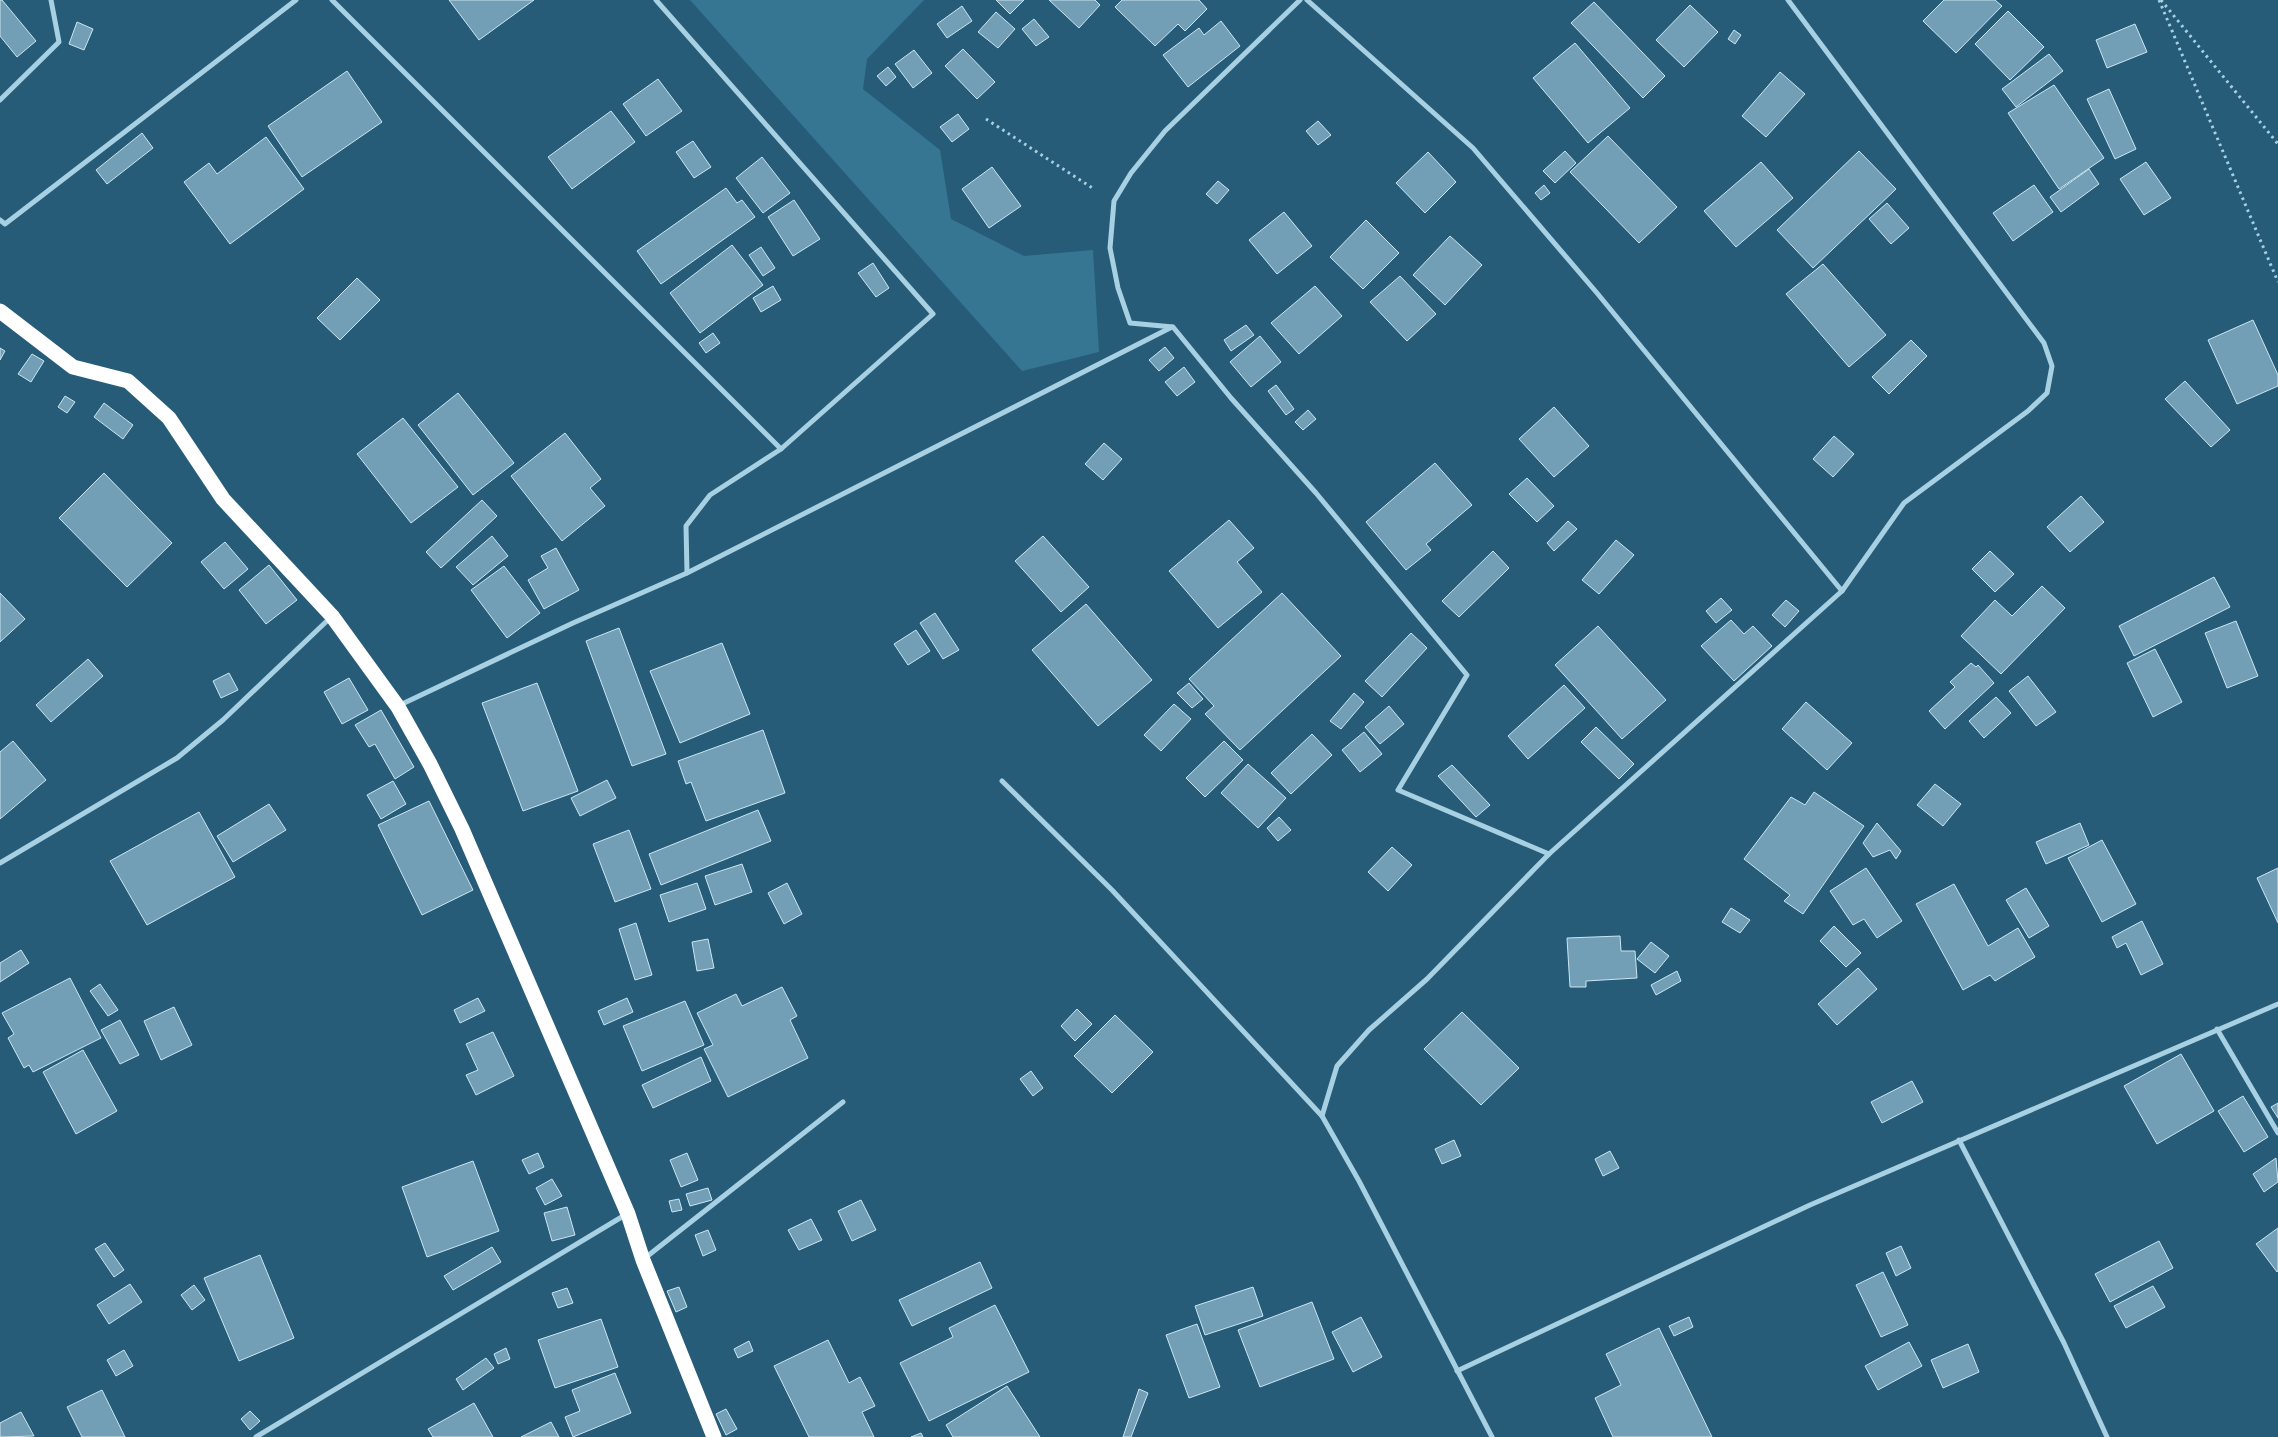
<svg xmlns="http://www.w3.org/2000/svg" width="2278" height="1437" viewBox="0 0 2278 1437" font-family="Inter,sans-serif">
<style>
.green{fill:#367693}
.building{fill:#729fb5;stroke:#cae6f3}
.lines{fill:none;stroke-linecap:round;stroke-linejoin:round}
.path{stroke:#a8d0e3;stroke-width:3;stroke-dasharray:2.5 4;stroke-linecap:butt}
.street{stroke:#a8d0e3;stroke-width:5}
.highway{stroke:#fff;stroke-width:15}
</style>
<rect width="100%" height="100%" fill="#265c78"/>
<polygon class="green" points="690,0 924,0 867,59 863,89 940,150 951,219 1024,256 1093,250 1099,352 1022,371"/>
<g class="building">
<polygon points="0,0 2,0 36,41 17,57 0,36"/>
<polygon points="449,0 534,0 479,40"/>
<polygon points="996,0 1024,0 1010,14"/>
<polygon points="1049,0 1095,0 1100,5 1079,28"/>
<polygon points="1122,0 1199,0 1207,9 1185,31 1178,24 1155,46 1115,7"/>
<polygon points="1944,0 1995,0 2002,6 1956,53 1923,21"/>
<polygon points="1594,2 1665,76 1643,98 1571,23"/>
<polygon points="1690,5 1718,32 1684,67 1656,40"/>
<polygon points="962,6 972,21 947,38 937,24"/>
<polygon points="2008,11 2044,47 2010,80 1975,44"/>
<polygon points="996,12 1015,29 998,48 978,32"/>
<polygon points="1034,19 1049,37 1036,46 1022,29"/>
<polygon points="1221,21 1240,46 1188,87 1163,55 1199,28 1204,35"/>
<polygon points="77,22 93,29 84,50 69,44"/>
<polygon points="2135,24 2147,52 2107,68 2096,40"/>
<polygon points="1734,30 1741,35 1735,44 1728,39"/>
<polygon points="1575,43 1630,108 1588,143 1533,78"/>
<polygon points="963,49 995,82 977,99 945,66"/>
<polygon points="914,50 932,73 913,88 895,64"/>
<polygon points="2049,54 2063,71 2016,107 2002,89"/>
<polygon points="888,67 896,77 886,86 877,76"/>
<polygon points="347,71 382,122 302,177 268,126"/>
<polygon points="1780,72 1805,94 1766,137 1742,116"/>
<polygon points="658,79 682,111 646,136 623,104"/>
<polygon points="2054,85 2104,158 2059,189 2008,113"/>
<polygon points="2109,89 2136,149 2115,159 2087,99"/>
<polygon points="611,111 635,142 572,189 548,157"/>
<polygon points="958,114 969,129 952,142 940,127"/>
<polygon points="1318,121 1331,135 1318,145 1306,131"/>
<polygon points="142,133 153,148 107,184 96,170"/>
<polygon points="1608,136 1677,207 1639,243 1570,172"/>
<polygon points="266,137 304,189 230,244 184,182 209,163 217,174"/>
<polygon points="693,141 711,167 694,178 676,152"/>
<polygon points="1565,151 1576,163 1555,183 1543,171"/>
<polygon points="1859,151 1896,189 1813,268 1777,230"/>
<polygon points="1428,152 1456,182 1425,213 1396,183"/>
<polygon points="762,157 790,193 763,213 736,178"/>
<polygon points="1761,162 1793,198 1736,247 1704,211"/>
<polygon points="2146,162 2171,198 2144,215 2120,179"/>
<polygon points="992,167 1021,206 989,228 962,189"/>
<polygon points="2089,169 2099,184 2061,212 2050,197"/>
<polygon points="1218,181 1229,190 1217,204 1206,194"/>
<polygon points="1544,185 1550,193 1541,200 1535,193"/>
<polygon points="2034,185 2053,212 2013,241 1993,213"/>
<polygon points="726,188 737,203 742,200 755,217 661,284 637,251"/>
<polygon points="794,200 820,239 793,256 768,217"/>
<polygon points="1887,203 1909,228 1891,244 1869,219"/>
<polygon points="1284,212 1312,246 1277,274 1249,240"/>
<polygon points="1366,220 1399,253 1363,289 1330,257"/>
<polygon points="1450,236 1482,265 1445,305 1413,275"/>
<polygon points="732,245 763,285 700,333 670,293"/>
<polygon points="761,247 775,268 763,276 749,255"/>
<polygon points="873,263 889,288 876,297 858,273"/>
<polygon points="1823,264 1886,335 1849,367 1786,294"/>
<polygon points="1400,276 1436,314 1407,341 1370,302"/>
<polygon points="357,278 380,300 340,340 317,318"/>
<polygon points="773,286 781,300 761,312 753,298"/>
<polygon points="1315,286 1342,316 1299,354 1271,323"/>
<polygon points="2253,320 2278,375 2278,386 2237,404 2208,340"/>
<polygon points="1246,325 1254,335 1231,351 1224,340"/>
<polygon points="713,333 720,343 706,353 699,343"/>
<polygon points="1260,336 1281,362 1251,387 1230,362"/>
<polygon points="1911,340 1927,356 1889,394 1872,377"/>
<polygon points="1165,347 1174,358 1159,371 1149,360"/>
<polygon points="0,348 5,351 0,360"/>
<polygon points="32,354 44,361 31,382 18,374"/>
<polygon points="1184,367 1195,382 1177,396 1165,382"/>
<polygon points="2185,381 2230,430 2211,447 2165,399"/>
<polygon points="1276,385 1294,409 1286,415 1268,391"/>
<polygon points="458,393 514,463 473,495 418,425"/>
<polygon points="65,396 75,402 67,413 58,407"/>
<polygon points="104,403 133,425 123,439 94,417"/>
<polygon points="1554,407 1589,446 1554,477 1519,439"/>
<polygon points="1308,410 1316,419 1303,430 1295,422"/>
<polygon points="403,418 458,487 411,523 357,454"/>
<polygon points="565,433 601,479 590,488 605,506 562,541 511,476"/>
<polygon points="1834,436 1854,454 1833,477 1813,459"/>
<polygon points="1104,443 1122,459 1103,480 1085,464"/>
<polygon points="1435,463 1472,505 1426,544 1431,550 1406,570 1366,522"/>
<polygon points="104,473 172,543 127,587 59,518"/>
<polygon points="1527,478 1554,506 1537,522 1509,494"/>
<polygon points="2081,496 2104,522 2070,552 2047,527"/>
<polygon points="482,500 497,516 441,568 426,552"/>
<polygon points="1229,520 1254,548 1237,562 1262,592 1218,628 1169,571"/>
<polygon points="1568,521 1577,529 1554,551 1547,543"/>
<polygon points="492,536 508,556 473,585 456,567"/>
<polygon points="1043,536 1089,587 1061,612 1015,561"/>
<polygon points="1616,540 1634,555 1599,594 1582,580"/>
<polygon points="225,542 248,569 224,589 201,562"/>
<polygon points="556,548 579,590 544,609 528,580 548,568 541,556"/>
<polygon points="1493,551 1509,568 1459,617 1442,601"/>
<polygon points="1990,551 2014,574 1995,592 1972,569"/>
<polygon points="269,565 297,600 266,624 239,590"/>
<polygon points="504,566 540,613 507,638 471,590"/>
<polygon points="2214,577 2230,607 2134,656 2119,626"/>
<polygon points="2042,586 2065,608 2001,674 1961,636 1995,600 2012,616"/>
<polygon points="0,593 25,619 0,642"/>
<polygon points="1282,593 1341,656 1240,750 1205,714 1214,706 1189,679"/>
<polygon points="1721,598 1732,610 1716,623 1706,611"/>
<polygon points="1786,600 1799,611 1785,627 1772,615"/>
<polygon points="1086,604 1152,680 1098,726 1032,650"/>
<polygon points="935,613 959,650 943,659 920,623"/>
<polygon points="1731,620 1744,634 1753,626 1772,646 1734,681 1701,646"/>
<polygon points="2236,621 2258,676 2227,688 2205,633"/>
<polygon points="1598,626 1666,700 1622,739 1555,665"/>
<polygon points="619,628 666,754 632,766 586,641"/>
<polygon points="916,630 930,651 908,665 894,644"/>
<polygon points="1411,633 1427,648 1382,697 1365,681"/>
<polygon points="722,643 750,714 680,743 650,671"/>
<polygon points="2155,649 2182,702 2153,717 2127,663"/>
<polygon points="88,659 103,676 51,722 36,705"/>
<polygon points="1971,663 1976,667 1978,665 1994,683 1945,729 1929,711 1955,687 1950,682"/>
<polygon points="229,673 238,690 221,698 213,681"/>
<polygon points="2028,676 2056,712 2036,726 2009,691"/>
<polygon points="349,678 368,710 342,724 324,692"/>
<polygon points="537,683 578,791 523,811 482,703"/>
<polygon points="1189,683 1203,699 1192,708 1177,693"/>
<polygon points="1564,685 1585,708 1528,759 1508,736"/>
<polygon points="1354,693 1364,702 1341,729 1330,721"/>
<polygon points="1996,697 2011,713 1984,738 1969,721"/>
<polygon points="1806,702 1852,743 1827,770 1782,729"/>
<polygon points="1174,704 1191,719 1161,751 1144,735"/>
<polygon points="1389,706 1404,724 1380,744 1365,727"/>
<polygon points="381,710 414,767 395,779 375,744 369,747 355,725"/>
<polygon points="1596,727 1634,764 1619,779 1581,742"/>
<polygon points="763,730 785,793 706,821 691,782 686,784 678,761"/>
<polygon points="1364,732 1382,754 1360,772 1342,750"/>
<polygon points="1312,734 1332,755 1291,794 1271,773"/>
<polygon points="13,741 46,780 0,819 0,752"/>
<polygon points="1224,741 1243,760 1205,797 1186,778"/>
<polygon points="1248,764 1286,798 1258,828 1221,793"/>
<polygon points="1452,765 1490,805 1476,817 1438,776"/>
<polygon points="607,780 616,798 580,816 571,798"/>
<polygon points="393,781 406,804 381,819 367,795"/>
<polygon points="1935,784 1961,804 1943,826 1917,805"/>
<polygon points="1814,792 1864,826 1803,914 1784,901 1790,895 1744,859 1791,797 1805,805"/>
<polygon points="429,801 473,890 422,915 378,825"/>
<polygon points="269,804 286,830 233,862 217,836"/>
<polygon points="758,810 771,841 661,885 649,854"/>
<polygon points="199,812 235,877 147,925 110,861"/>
<polygon points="1279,817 1291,830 1278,841 1267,828"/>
<polygon points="1877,823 1901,851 1896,859 1890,850 1873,857 1863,843"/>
<polygon points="2080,823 2089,845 2046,864 2036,842"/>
<polygon points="629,830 651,889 615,902 593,844"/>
<polygon points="2102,840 2136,904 2102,922 2068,858"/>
<polygon points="1392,847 1412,865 1388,891 1368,872"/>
<polygon points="742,864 752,892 715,905 705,876"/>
<polygon points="1866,868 1902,921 1877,938 1864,919 1853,925 1830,891"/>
<polygon points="2278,868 2278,923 2257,878"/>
<polygon points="697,883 706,909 669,922 660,895"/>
<polygon points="787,883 802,914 784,924 768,893"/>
<polygon points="1954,884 1988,946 2018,928 2035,957 1995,981 1990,975 1963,990 1916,904"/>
<polygon points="2026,888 2049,926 2029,938 2006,900"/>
<polygon points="1731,908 1750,920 1740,933 1722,922"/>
<polygon points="2142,921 2163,964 2141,975 2126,943 2117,948 2112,937"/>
<polygon points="636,923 652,975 635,980 619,929"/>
<polygon points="1834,926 1861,953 1846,967 1820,941"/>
<polygon points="1620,936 1621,951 1635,951 1637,978 1586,981 1586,987 1570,987 1567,938"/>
<polygon points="708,939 714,968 697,971 692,942"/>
<polygon points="1651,942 1669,956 1655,973 1637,959"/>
<polygon points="21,950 29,963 0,982 0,963"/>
<polygon points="1858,968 1877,989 1837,1025 1818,1004"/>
<polygon points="1677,971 1681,981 1656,995 1651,985"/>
<polygon points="70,978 101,1038 33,1072 29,1065 24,1068 8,1038 14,1034 2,1013"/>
<polygon points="100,984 118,1010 108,1016 90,991"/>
<polygon points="782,987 797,1016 790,1020 808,1058 728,1097 704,1049 713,1045 697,1013 736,994 742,1006"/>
<polygon points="478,998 485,1011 460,1023 454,1010"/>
<polygon points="627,998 633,1012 604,1025 598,1011"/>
<polygon points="685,1001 704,1045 642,1071 623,1026"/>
<polygon points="174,1007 192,1045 161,1060 144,1021"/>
<polygon points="1077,1009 1092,1024 1075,1041 1061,1026"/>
<polygon points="1462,1012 1519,1068 1481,1105 1424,1049"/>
<polygon points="1115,1015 1153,1052 1112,1093 1074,1056"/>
<polygon points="120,1020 139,1055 120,1064 101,1030"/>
<polygon points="493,1032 514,1076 476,1095 466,1075 478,1070 466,1044"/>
<polygon points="83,1050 117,1111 76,1134 43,1072"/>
<polygon points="2181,1054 2214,1111 2157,1144 2124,1086"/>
<polygon points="701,1057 711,1081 653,1108 642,1085"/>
<polygon points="1031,1071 1043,1088 1033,1096 1020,1079"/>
<polygon points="1912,1081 1923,1102 1882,1123 1871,1102"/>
<polygon points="2243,1096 2268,1137 2244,1152 2218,1111"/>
<polygon points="2278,1103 2278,1118 2271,1107"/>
<polygon points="1454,1140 1461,1156 1442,1164 1435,1149"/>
<polygon points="1610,1151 1619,1168 1603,1176 1595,1159"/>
<polygon points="538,1153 544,1167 529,1174 522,1160"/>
<polygon points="687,1153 698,1180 681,1187 670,1160"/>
<polygon points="2276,1158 2278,1182 2264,1192 2253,1174"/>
<polygon points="473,1161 499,1231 427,1257 402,1187"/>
<polygon points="552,1179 562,1196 545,1205 536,1188"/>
<polygon points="708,1188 712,1200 690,1206 686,1194"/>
<polygon points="679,1199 682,1210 672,1212 669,1201"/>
<polygon points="861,1200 876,1230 852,1241 838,1211"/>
<polygon points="567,1207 575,1235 552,1241 544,1213"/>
<polygon points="811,1219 822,1240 799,1250 788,1230"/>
<polygon points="2278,1228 2278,1271 2277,1272 2256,1244"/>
<polygon points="708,1230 716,1250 703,1256 695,1235"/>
<polygon points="2159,1241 2173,1268 2110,1302 2095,1274"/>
<polygon points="105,1243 124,1270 114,1277 95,1249"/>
<polygon points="1901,1246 1911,1268 1896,1276 1886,1253"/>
<polygon points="492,1247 501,1262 453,1290 444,1276"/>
<polygon points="260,1255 294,1338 239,1361 204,1278"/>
<polygon points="980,1262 992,1288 912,1326 899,1300"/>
<polygon points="1883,1272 1908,1325 1881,1337 1856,1285"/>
<polygon points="130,1284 142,1302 109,1324 97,1305"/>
<polygon points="194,1285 205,1300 192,1310 181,1295"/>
<polygon points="2153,1286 2165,1307 2126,1328 2114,1306"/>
<polygon points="679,1287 687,1307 676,1312 667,1291"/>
<polygon points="1253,1287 1263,1316 1205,1335 1195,1306"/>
<polygon points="567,1288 573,1303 558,1308 552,1293"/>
<polygon points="1312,1302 1334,1359 1260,1387 1238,1330"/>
<polygon points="995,1305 1029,1372 929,1421 900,1363 953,1337 949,1328"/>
<polygon points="1361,1317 1382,1357 1353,1372 1332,1332"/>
<polygon points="1689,1317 1693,1327 1674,1336 1669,1326"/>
<polygon points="601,1319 618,1367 555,1388 538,1340"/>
<polygon points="1197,1324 1220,1387 1189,1398 1166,1335"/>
<polygon points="1659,1328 1712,1437 1613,1437 1595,1398 1621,1385 1606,1354"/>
<polygon points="828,1340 849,1383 860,1377 875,1406 862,1412 874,1437 809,1437 774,1366"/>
<polygon points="749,1341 753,1351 738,1358 734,1349"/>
<polygon points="1909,1342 1922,1366 1878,1390 1865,1366"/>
<polygon points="1968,1344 1979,1372 1943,1388 1931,1360"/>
<polygon points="506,1348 510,1359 498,1364 494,1354"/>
<polygon points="124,1350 133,1366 116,1376 107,1360"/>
<polygon points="486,1358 494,1368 463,1390 456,1379"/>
<polygon points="615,1373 631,1413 573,1437 565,1417 580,1411 572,1390"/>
<polygon points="1007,1386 1040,1437 953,1437 946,1425"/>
<polygon points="1139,1389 1148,1393 1131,1437 1123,1437"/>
<polygon points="102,1390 125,1437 82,1437 67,1407"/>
<polygon points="474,1403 493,1437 433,1437 428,1429"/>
<polygon points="726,1409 737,1429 726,1435 716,1414"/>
<polygon points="250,1411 260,1421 250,1430 241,1419"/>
<polygon points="21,1412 34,1436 0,1437 0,1423"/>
<polygon points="551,1422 559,1437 521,1437"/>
<polygon points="921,1433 923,1437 911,1437"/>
</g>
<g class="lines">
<g class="path">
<polyline points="2159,0 2278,282"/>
<polyline points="2161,0 2278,144"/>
<polyline points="986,119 1094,189"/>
</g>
<g class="street">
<polyline points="332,0 781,449 710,495 686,526 687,573"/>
<polyline points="656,0 933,314 781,449"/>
<polyline points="1300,0 1165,131 1131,173 1114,201 1110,248 1118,288 1130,323 1173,327 1231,398 1316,493 1467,675 1398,790 1549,854"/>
<polyline points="1307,0 1473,148 1597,293 1842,591"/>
<polyline points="0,100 59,42 51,0"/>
<polyline points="0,220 5,224 296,0"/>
<polyline points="400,705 573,623 687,573 1172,327"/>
<polyline points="1002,781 1112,890 1322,1116"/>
<polyline points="0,863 177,758 223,720 330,618"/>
<polyline points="2217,1029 2278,1133"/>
<polyline points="1959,1140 2064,1343 2107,1437"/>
<polyline points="645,1258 843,1102"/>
<polyline points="1457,1371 1810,1205 2278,1004"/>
<polyline points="256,1437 625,1215"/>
<polyline points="1492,1437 1359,1181 1322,1116 1337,1066 1369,1030 1427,979 1549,854 1842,591 1904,503 2028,411 2047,393 2052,366 2044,343 1788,0"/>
</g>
<polyline class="highway" points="0,311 73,367 128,381 169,418 223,499 332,616 398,707 430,764 462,829 628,1214 643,1260 714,1437"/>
</g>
</svg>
